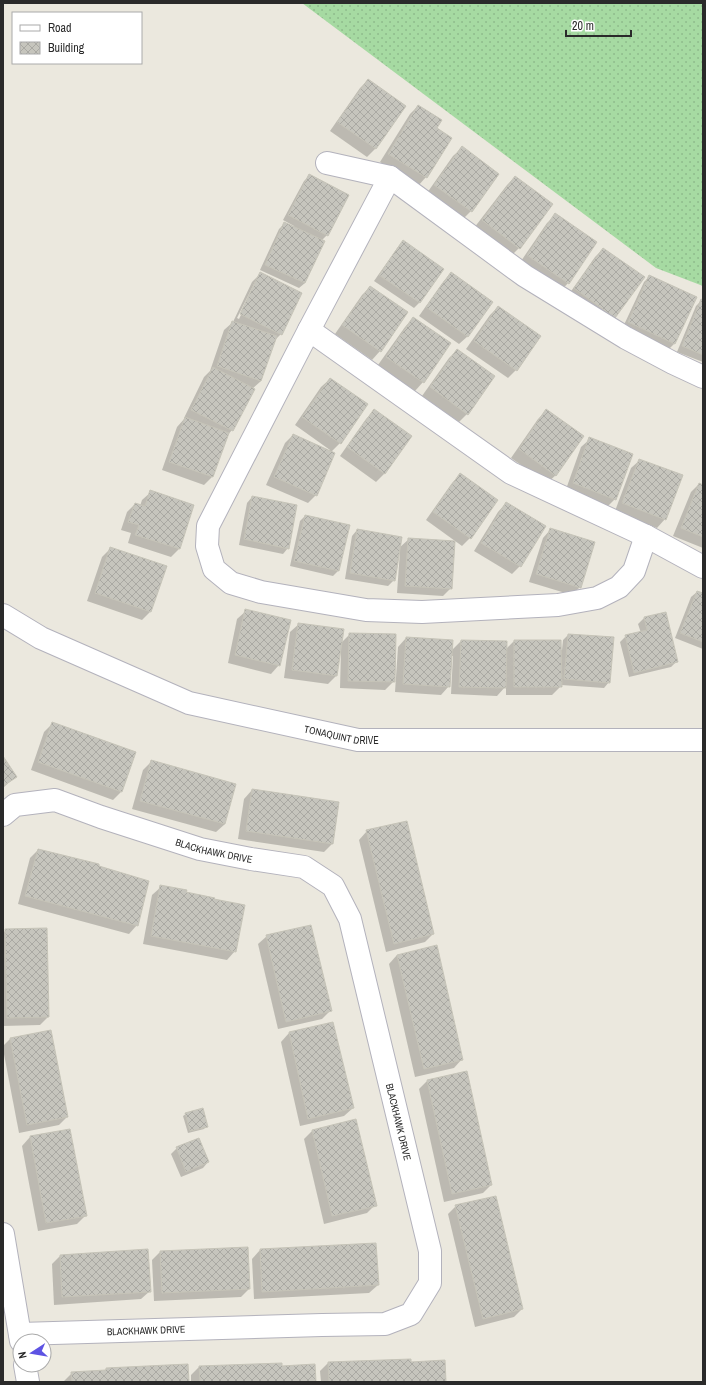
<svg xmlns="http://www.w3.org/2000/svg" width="706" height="1385" viewBox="0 0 706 1385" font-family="'Archivo Narrow',sans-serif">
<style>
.grass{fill:url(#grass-dots)}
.shadow{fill:#0003;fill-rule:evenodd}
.building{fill:url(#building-cross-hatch);stroke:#c6c4b8}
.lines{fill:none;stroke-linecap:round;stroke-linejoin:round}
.minor-casing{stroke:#b3b2bc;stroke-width:24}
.tertiary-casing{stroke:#b3b2bc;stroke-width:24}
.minor{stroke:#fff;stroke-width:22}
.tertiary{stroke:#fff;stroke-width:22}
.labels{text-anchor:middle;stroke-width:3.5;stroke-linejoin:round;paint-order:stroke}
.street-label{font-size:10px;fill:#2a2a2a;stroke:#fff}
</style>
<defs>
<pattern id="grass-dots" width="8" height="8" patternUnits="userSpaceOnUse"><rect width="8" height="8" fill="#a6daa2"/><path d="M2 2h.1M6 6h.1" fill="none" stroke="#8fbb8c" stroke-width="1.8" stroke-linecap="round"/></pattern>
<pattern id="building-cross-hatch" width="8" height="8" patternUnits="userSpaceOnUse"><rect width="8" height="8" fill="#c6c5bd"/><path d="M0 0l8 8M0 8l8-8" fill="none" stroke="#aaa9a3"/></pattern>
</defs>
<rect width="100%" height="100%" fill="#ebe8de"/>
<polygon class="grass" points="302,3 703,3 703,286 656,268"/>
<g class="shadow">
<polygon points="368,80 405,106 375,149 367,157 330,131 360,88"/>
<polygon points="418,106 436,129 426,177 418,186 380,162 410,114"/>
<polygon points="462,148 471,211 463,219 427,193 453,156"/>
<polygon points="309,176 348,196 327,235 321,241 305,283 299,288 260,270 279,229 284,224 293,228 294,226 283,220 304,181"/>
<polygon points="515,177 519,248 511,256 474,228 507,185"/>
<polygon points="556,215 596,243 568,283 560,292 519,264 547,223"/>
<polygon points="403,241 443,269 419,303 414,308 374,281 398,247"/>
<polygon points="603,249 615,317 606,325 567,297 595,257"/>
<path d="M261 273 281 334 274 341 261 381 252 389 232 430 226 437 212 477 204 485 162 470 177 427 185 418H184L204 377 210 371 224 330 233 322 252 282ZM255 282H257L239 319 237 318Z"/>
<polygon points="451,273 468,336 459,344 419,316 443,282"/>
<polygon points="650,276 675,343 669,349 623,327 644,282"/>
<polygon points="370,287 407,313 380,351 372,360 335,334 362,295"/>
<polygon points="701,301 703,301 703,362 677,352 696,306"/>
<polygon points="498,307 516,370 508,378 466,349 490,315"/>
<polygon points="413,318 450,344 423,382 415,391 378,365 405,327"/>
<polygon points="457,350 467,414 459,422 422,396 449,358"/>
<polygon points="330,379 340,443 331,452 316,495 308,503 266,485 285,443 293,435 330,451 330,450 295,425 321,387"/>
<polygon points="374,411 411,437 384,474 376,482 340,456 366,419"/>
<polygon points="546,411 556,475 547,483 511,458 538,419"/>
<polygon points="590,439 615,499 607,507 565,492 581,447"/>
<polygon points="640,460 665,519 657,528 615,511 631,468"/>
<polygon points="460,475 470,538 462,546 426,520 452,483"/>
<polygon points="699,484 703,486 703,548 673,536 691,492"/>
<polygon points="151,492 193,506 179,549 171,557 128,543 131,533 121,530 127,512 135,504 140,506 142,500"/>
<polygon points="252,497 288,548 283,554 239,545 247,503"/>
<polygon points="506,503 520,566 512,574 474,551 498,512"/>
<polygon points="305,516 349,526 338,571 333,576 290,566 300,521"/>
<polygon points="551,529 580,587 572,595 529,582 543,538"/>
<polygon points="357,530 399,548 409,539 451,588 443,596 397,593 400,551 399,551 394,580 388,586 345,579 352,536"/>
<polygon points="111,548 150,612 142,620 87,601 102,557"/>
<polygon points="697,592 703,594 703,649 675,638 691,597"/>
<polygon points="246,611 279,665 271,674 228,663 237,619"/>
<polygon points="665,613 677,661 671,667 629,677 620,642 626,636 641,633 638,624 644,618"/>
<polygon points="299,624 341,643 350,634 394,681 385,690 340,688 341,650 340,650 336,676 328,684 284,678 290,632"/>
<polygon points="568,635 609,682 604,688 561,685 561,686 552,695 506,695 506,686 497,696 451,694 453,656 451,656 449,686 441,695 395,692 398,647 406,638 451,651 461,641 506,649 514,641 562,650 563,640"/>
<polygon points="53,723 134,753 121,792 113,800 31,770 44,732"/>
<polygon points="3,758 15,777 3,788"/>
<polygon points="151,762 225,824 216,832 132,809 143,770"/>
<polygon points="252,790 332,844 324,852 238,839 244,799"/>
<polygon points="367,831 433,934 425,942 386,952 359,840"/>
<polygon points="38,850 98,867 137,925 129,934 18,904 30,858"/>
<polygon points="161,887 185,893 235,951 227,960 143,944 152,895"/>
<polygon points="6,930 48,1017 40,1025 3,1026 3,933"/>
<polygon points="267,936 330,1011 322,1019 278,1029 258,944"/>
<polygon points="397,955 462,1059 454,1068 415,1077 389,964"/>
<polygon points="333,1023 353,1108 344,1116 300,1126 281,1042 289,1033"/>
<polygon points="11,1038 67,1117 59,1125 19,1133 3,1049 3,1046"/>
<polygon points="427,1081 491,1185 483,1193 444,1202 419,1089"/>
<polygon points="186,1114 206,1126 204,1129 188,1133 183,1116"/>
<polygon points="356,1120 375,1205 367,1213 324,1224 304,1139 312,1131"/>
<polygon points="69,1130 86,1215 77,1224 38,1231 22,1146 30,1137"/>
<polygon points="177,1148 208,1162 203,1168 181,1177 171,1154"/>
<polygon points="456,1206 522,1309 514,1317 475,1327 448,1214"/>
<polygon points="375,1244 378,1285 369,1293 254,1299 252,1259 260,1250"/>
<polygon points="147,1250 150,1291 141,1299 54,1305 52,1264 60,1256"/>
<polygon points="160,1252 249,1289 241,1297 154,1301 152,1260"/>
<polygon points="328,1363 410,1363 445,1382 321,1382 320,1371"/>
<polygon points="199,1367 315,1382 191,1382 191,1375"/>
<polygon points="106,1369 188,1382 63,1382 72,1373 104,1371"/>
</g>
<g class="building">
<polygon points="368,79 406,106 376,149 337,122"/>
<polygon points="418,105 442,120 437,128 452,138 427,178 388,154"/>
<polygon points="462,146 499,174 472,212 434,185"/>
<polygon points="309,174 349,195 328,236 288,215"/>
<polygon points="515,176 553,204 520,249 482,220"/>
<polygon points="555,213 597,242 569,284 527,255"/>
<polygon points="284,222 325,241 305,283 265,265"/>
<polygon points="403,240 444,269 420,303 379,275"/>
<polygon points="603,248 645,277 615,318 574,288"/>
<polygon points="260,272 302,293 282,335 240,314"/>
<polygon points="451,272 493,302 468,337 426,307"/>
<polygon points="649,275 697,297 675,344 628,322"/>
<polygon points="370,286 408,312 381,352 342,325"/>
<polygon points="701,299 703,300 703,355 682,346"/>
<polygon points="498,306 541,336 517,371 474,341"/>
<polygon points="413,317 451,343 424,383 386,357"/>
<polygon points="232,321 277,336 261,381 217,366"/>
<polygon points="457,349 495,376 468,415 430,387"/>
<polygon points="213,367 255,389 233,431 191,410"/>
<polygon points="330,378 368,404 341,444 302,417"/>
<polygon points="374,409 412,436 385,474 347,447"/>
<polygon points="546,409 584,436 556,476 519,449"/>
<polygon points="185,417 229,433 213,477 169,462"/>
<polygon points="293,434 335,453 317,496 274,477"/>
<polygon points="589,437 633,454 616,500 573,483"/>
<polygon points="639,459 683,475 666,520 622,503"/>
<polygon points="460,473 498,500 471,539 433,512"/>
<polygon points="699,483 703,485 703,537 681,528"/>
<polygon points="150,490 194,505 180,549 135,535 139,525 128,522 135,503 145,506"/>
<polygon points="252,496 297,505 289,549 244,539"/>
<polygon points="506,502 546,526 521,567 481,543"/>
<polygon points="305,515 350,525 339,571 294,561"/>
<polygon points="550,528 595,542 581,588 536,574"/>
<polygon points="357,529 402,537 395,581 350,573"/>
<polygon points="408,538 455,541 452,589 405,586"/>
<polygon points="110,547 167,566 151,612 95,593"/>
<polygon points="697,591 703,593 703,642 680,633"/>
<polygon points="245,609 291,620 280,666 235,655"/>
<polygon points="666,612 678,662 634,673 625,635 647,630 644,617"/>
<polygon points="298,623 344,629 337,676 292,670"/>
<polygon points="349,633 396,634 395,682 348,681"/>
<polygon points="568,634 614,637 610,683 564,679"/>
<polygon points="406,637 453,640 450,687 403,684"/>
<polygon points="461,640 507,641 506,688 459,687"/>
<polygon points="514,640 561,640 562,687 514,687"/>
<polygon points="52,722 136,752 122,792 38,762"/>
<polygon points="3,756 17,777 3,786"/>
<polygon points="151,760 236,784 225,824 140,801"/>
<polygon points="252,789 339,802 333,844 246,831"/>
<polygon points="407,821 434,934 394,944 366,830"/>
<polygon points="38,849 99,864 99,866 149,881 138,926 25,896"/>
<polygon points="160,885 187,890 186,892 215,898 214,899 245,905 236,952 151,936"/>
<polygon points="311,925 332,1011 286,1022 266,935"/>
<polygon points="47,928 49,1017 7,1018 5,929"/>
<polygon points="437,945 463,1060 424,1069 397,955"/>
<polygon points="333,1022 354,1108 308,1119 289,1032"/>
<polygon points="51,1030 68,1117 27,1125 10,1038"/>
<polygon points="467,1071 492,1185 452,1194 427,1080"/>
<polygon points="203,1108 208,1127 190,1131 185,1113"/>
<polygon points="356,1119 377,1206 332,1216 312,1130"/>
<polygon points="70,1129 87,1216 46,1223 30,1136"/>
<polygon points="199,1138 209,1162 186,1172 176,1147"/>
<polygon points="496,1196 523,1309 483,1319 455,1205"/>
<polygon points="376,1243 379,1285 262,1292 260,1249"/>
<polygon points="248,1247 250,1289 162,1293 160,1251"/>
<polygon points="148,1249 151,1292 62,1297 60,1255"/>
<polygon points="411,1359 411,1362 445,1360 446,1382 329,1382 328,1362"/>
<polygon points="282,1363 282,1366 315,1364 316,1382 200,1382 199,1366"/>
<polygon points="188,1364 189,1382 72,1382 71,1372 106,1370 106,1368"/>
</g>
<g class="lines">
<g class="minor-casing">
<g id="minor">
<polyline points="327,163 390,177 525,276 626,338 673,363 703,377"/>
<polyline points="390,177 309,330 208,526 207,546 214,569 231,583 261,592 366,610 422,612 558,605 597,598 619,587 634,571 646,536"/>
<polyline points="309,330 511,473 646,536 703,567"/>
<path id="s1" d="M3 815 15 805 55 800 101 817 200 849 251 859 304 867 333 886 350 919 430 1251V1283L411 1314 385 1324 322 1325 20 1334"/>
<polyline points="3,1234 21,1341"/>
<polyline points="25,1365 28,1382"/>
</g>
</g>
<g class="tertiary-casing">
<g id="tertiary">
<path id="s2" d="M3 615 41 638 189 703 358 740H703"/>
</g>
</g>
<use href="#minor" class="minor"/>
<use href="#tertiary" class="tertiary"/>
</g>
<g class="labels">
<g class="street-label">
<text dy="4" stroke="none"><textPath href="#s2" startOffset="362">TONAQUINT DRIVE</textPath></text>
<text dy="4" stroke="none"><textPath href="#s1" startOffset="223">BLACKHAWK DRIVE</textPath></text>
<text dy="4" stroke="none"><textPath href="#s1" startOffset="595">BLACKHAWK DRIVE</textPath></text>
<text transform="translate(146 1330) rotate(-2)" y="4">BLACKHAWK DRIVE</text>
</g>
</g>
<rect width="706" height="1385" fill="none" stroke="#2a2a2a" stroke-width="8"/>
<rect x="12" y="12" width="130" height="52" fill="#ffffff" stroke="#aaaaaa"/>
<rect x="20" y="25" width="20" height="6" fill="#ffffff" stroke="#aaaaaa"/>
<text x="48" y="32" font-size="12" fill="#2a2a2a">Road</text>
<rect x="20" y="42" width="20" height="12" fill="url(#building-cross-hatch)" stroke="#aaaaaa"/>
<text x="48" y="52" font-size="12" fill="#2a2a2a">Building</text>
<g transform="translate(32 1353) rotate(258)"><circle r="19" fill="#ffffff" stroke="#aaaaaa"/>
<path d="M0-3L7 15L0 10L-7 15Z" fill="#5d53e3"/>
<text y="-6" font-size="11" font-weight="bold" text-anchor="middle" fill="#2a2a2a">N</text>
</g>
<path d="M566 30v6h65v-6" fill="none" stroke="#2a2a2a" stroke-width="2"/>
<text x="572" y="30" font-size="12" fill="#2a2a2a" stroke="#ffffff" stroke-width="3" paint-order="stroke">20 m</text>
</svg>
